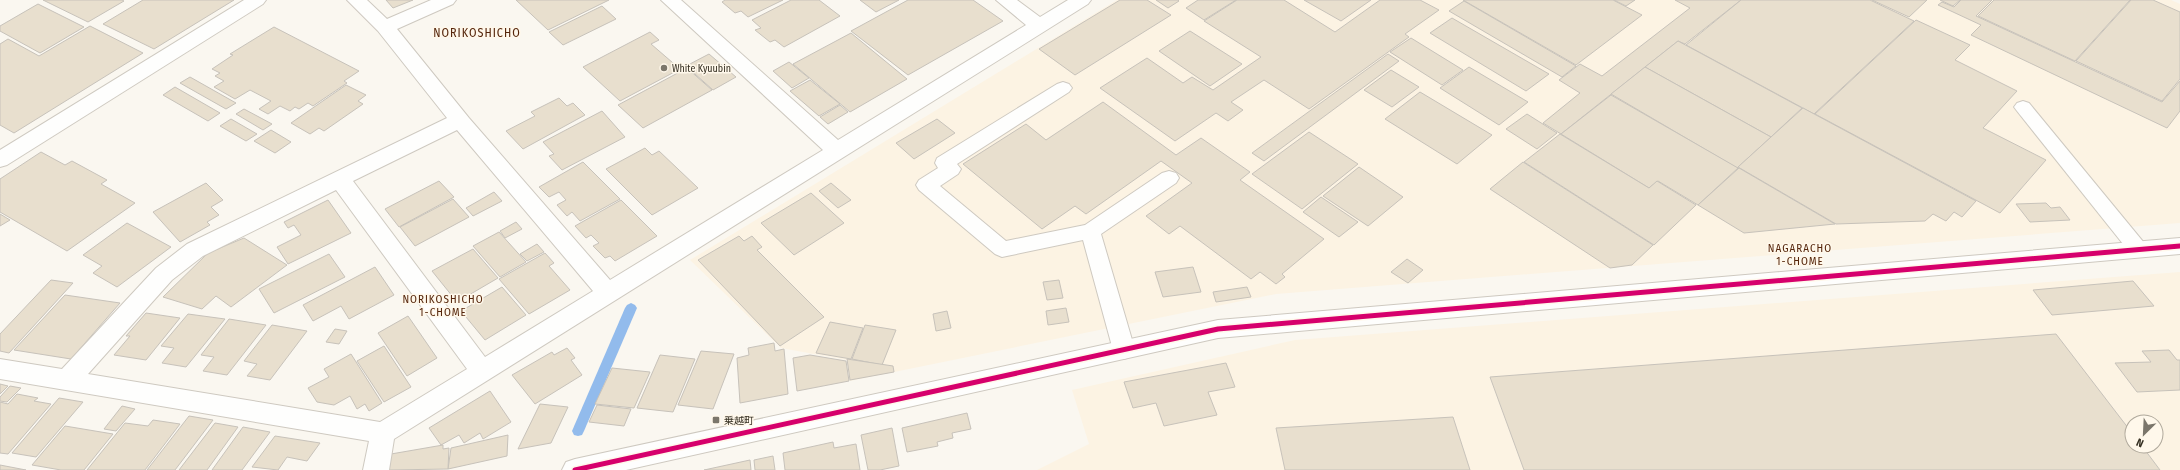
<svg xmlns="http://www.w3.org/2000/svg" width="2180" height="470" viewBox="0 0 2180 470" font-family="'Fira Sans Condensed','Noto Sans JP',sans-serif">
<style>
.built{fill:#fcf3e3;fill-rule:evenodd}
.lines{fill:none;stroke-linecap:round;stroke-linejoin:round}
.stream{fill:#92bbec;fill-rule:evenodd}
.building{fill:#e8dfce;stroke:#c7c2ba}
.service-casing{stroke:#cec9c0;stroke-width:2}
.minor-casing{stroke:#cec9c0;stroke-width:2}
.tertiary-casing{stroke:#cec9c0;stroke-width:2}
.service{fill:#fefefd;fill-rule:evenodd}
.minor{fill:#fefefd;fill-rule:evenodd}
.tertiary{fill:#fefefd;fill-rule:evenodd}
.cycleway-casing{stroke:#fff8eb;stroke-width:8}
.cycleway{stroke:#d6006c;stroke-width:5}
.poi-dot{fill:#7b766b;stroke:#fff8eb;stroke-width:1.5}
.labels{text-anchor:middle;stroke-width:3;stroke-linejoin:round;paint-order:stroke}
.poi-label{font-size:10px;fill:#363023;stroke:#fff8eb;text-anchor:start}
.neighbourhood-label{font-size:11px;letter-spacing:1px;fill:#55250b;stroke:#fff8eb}
.quarter-label{font-size:12px;letter-spacing:1px;fill:#55250b;stroke:#fff8eb}
</style>
<rect width="100%" height="100%" fill="#faf7f0"/>
<g class="built">
<polygon points="1117,0 2171,0 2180,4 2180,223 1276,294 850,381 847,360 781,348 690,260"/>
<path d="M2180 272V470H1037L1089 444 1072 390 1295 340ZM2132 422H2156V446H2132Z"/>
</g>
<g class="lines">
<polygon class="stream" points="631,303 635,305 637,308 584,431 582,435 578,436 574,435 572,431 625,308 627,305"/>
</g>
<g class="building">
<polygon points="43,0 122,0 124,1 88,22"/>
<polygon points="143,0 234,0 154,49 103,24"/>
<polygon points="386,0 413,0 393,8"/>
<polygon points="516,0 609,0 548,30"/>
<polygon points="725,0 783,0 748,17 741,11 735,13 722,2"/>
<polygon points="791,0 819,0 840,16 784,47 775,40 770,42 755,30 761,28 752,20"/>
<polygon points="860,0 899,0 876,12"/>
<polygon points="908,0 973,0 1003,21 908,75 851,31"/>
<polygon points="1120,0 1147,0 1171,15 1075,75 1039,49"/>
<polygon points="1156,0 1178,0 1179,1 1168,8"/>
<polygon points="1198,0 1236,0 1204,20 1186,8"/>
<polygon points="1237,0 1284,0 1335,32 1380,0 1420,0 1439,10 1405,34 1409,37 1309,109 1264,80 1231,102 1243,110 1228,121 1216,113 1175,141 1100,88 1147,58 1183,83 1192,77 1213,90 1261,57 1204,21"/>
<polygon points="1304,0 1371,0 1341,21"/>
<polygon points="1463,0 1613,0 1642,15 1576,65"/>
<polygon points="1614,0 1635,0 1626,6"/>
<polygon points="1675,0 1741,0 1685,44 1678,41 1561,134 1543,123 1580,93 1559,80 1580,64 1602,76 1690,8"/>
<polygon points="1741,0 1870,0 1914,21 1814,114 1686,45"/>
<polygon points="1872,0 1927,0 1909,17"/>
<polygon points="1940,0 1960,0 1953,6"/>
<polygon points="1961,0 1992,0 1976,16 2162,102 2180,81 2180,111 2167,128 1971,35 1981,25 1938,5 1942,2 1954,7"/>
<polygon points="1994,0 2130,0 2075,61 1978,16"/>
<polygon points="2131,0 2153,0 2180,12 2180,79 2162,101 2076,61"/>
<polygon points="1464,1 1576,66 1562,77 1449,11"/>
<polygon points="38,4 84,27 40,53 0,31 0,26"/>
<polygon points="602,6 616,19 563,45 549,32"/>
<polygon points="1452,18 1549,74 1526,91 1430,33"/>
<polygon points="1916,20 1970,45 1955,60 2017,91 1983,128 2046,160 2000,213 1815,114"/>
<polygon points="90,26 143,53 14,133 0,125 0,44 8,39 39,56"/>
<polygon points="274,27 359,71 344,81 347,83 313,106 308,103 299,109 295,107 290,111 280,106 268,114 259,109 271,101 250,90 235,99 214,87 224,81 215,76 220,73 212,69 233,55 230,54"/>
<polygon points="1190,31 1242,64 1210,86 1159,51"/>
<polygon points="650,32 659,40 651,44 680,69 620,101 583,67"/>
<polygon points="851,33 907,79 850,112 793,64"/>
<polygon points="1411,38 1463,70 1442,85 1390,52"/>
<polygon points="1678,41 1802,108 1771,137 1645,67"/>
<polygon points="709,54 736,77 713,90 686,66"/>
<polygon points="1388,54 1399,61 1264,161 1252,153"/>
<polygon points="789,62 809,78 792,88 773,71"/>
<polygon points="1469,67 1528,102 1499,125 1440,88"/>
<polygon points="1645,67 1771,137 1737,168 1611,94"/>
<polygon points="687,68 712,90 643,128 618,105"/>
<polygon points="1391,70 1419,87 1392,107 1364,90"/>
<polygon points="190,77 236,103 226,109 180,83"/>
<polygon points="810,80 840,104 819,116 790,91"/>
<polygon points="346,85 366,95 358,101 363,104 324,131 319,128 310,134 291,123"/>
<polygon points="175,87 220,113 208,121 163,95"/>
<polygon points="1420,92 1492,135 1457,164 1385,119"/>
<polygon points="1611,95 1738,168 1698,205 1658,181 1649,188 1561,134"/>
<polygon points="559,98 567,106 573,103 585,115 523,149 506,131 535,116 531,112"/>
<polygon points="1103,102 1176,155 1201,138 1250,172 1240,180 1324,239 1282,274 1285,277 1276,284 1260,272 1251,279 1180,226 1169,234 1146,216 1192,183 1161,161 1086,214 1075,206 1042,229 963,164 1026,124 1046,140"/>
<polygon points="840,105 848,112 828,124 820,117"/>
<polygon points="1803,108 1976,201 1962,217 1954,212 1946,221 1933,214 1925,221 1836,224 1738,167"/>
<polygon points="244,109 272,124 263,130 236,114"/>
<polygon points="602,111 625,137 562,170 549,156 554,154 543,142"/>
<polygon points="1527,114 1557,133 1537,149 1506,129"/>
<polygon points="231,119 257,134 246,141 220,126"/>
<polygon points="937,119 955,133 914,159 896,143"/>
<polygon points="271,130 291,142 275,153 254,141"/>
<polygon points="1309,132 1358,164 1302,209 1252,174"/>
<polygon points="1560,134 1649,188 1657,181 1696,205 1654,245 1524,162"/>
<polygon points="645,148 652,155 659,151 698,188 652,215 606,169"/>
<polygon points="41,152 65,165 72,161 107,180 101,184 135,203 67,251 0,212 0,179"/>
<polygon points="583,162 620,199 580,221 572,212 567,216 557,205 566,200 559,192 549,197 539,187"/>
<polygon points="1523,162 1653,245 1632,265 1610,268 1490,189"/>
<polygon points="1359,167 1403,197 1368,226 1323,196"/>
<polygon points="1739,168 1835,224 1744,233 1698,205"/>
<polygon points="439,181 454,197 399,227 385,209"/>
<polygon points="206,183 223,200 211,207 219,215 207,222 210,225 180,242 153,212"/>
<polygon points="831,183 851,200 838,208 819,191"/>
<polygon points="494,192 502,201 473,216 466,208"/>
<polygon points="811,193 844,223 794,255 761,223"/>
<polygon points="1321,197 1358,222 1339,237 1303,212"/>
<polygon points="453,199 469,217 415,246 400,227"/>
<polygon points="328,200 351,233 288,264 277,247 301,235 294,225 288,228 284,222"/>
<polygon points="621,200 657,236 615,261 610,256 605,258 593,246 599,243 591,235 586,238 575,226"/>
<polygon points="2046,203 2051,208 2060,207 2070,220 2030,222 2016,204"/>
<polygon points="0,214 10,220 0,226"/>
<polygon points="516,222 522,229 505,238 500,231"/>
<polygon points="127,223 171,247 117,287 93,273 102,266 83,255"/>
<polygon points="499,232 526,262 500,277 473,246"/>
<polygon points="739,236 744,241 752,236 762,247 757,250 824,317 780,346 698,260"/>
<polygon points="244,238 287,265 231,307 216,296 202,309 163,297 208,253"/>
<polygon points="537,244 544,252 527,261 520,254"/>
<polygon points="473,249 498,278 457,302 432,271"/>
<polygon points="545,253 554,263 549,266 570,290 529,314 499,279"/>
<polygon points="329,254 345,277 274,313 259,289"/>
<polygon points="1407,259 1423,270 1408,283 1391,272"/>
<polygon points="375,267 394,295 349,319 341,306 313,321 303,305"/>
<polygon points="1193,267 1201,292 1163,297 1155,272"/>
<polygon points="51,280 73,283 9,353 0,351 0,334"/>
<polygon points="1059,280 1063,298 1047,300 1043,282"/>
<polygon points="2133,281 2154,306 2052,315 2033,290"/>
<polygon points="502,287 526,315 485,340 461,311"/>
<polygon points="1247,287 1251,297 1216,302 1213,292"/>
<polygon points="65,295 120,303 71,359 14,350"/>
<polygon points="1066,308 1069,322 1048,325 1046,311"/>
<polygon points="947,311 951,328 936,331 933,314"/>
<polygon points="146,313 180,318 146,360 114,355 130,336 126,336"/>
<polygon points="188,314 225,319 186,367 162,363 174,348 161,346"/>
<polygon points="408,316 437,358 407,376 378,333"/>
<polygon points="229,319 266,325 227,375 203,371 214,357 201,355"/>
<polygon points="830,322 863,328 851,359 816,353"/>
<polygon points="272,325 307,331 270,380 247,376 257,364 244,361"/>
<polygon points="865,325 896,330 882,365 852,359"/>
<polygon points="335,329 347,331 339,344 326,342"/>
<polygon points="2056,334 2132,433 2132,446 2142,446 2160,470 1524,470 1490,377"/>
<polygon points="774,343 775,351 784,349 788,394 740,403 737,358 749,355 748,348"/>
<polygon points="384,346 411,387 384,402 357,361"/>
<polygon points="567,348 575,358 571,360 582,375 535,404 512,375 552,352 554,355"/>
<polygon points="2169,350 2177,360 2180,360 2180,390 2137,392 2115,363 2151,362 2142,351"/>
<polygon points="701,351 734,354 713,409 678,405"/>
<polygon points="351,354 382,403 369,411 365,404 357,409 350,396 334,405 317,402 308,388 329,377 324,369"/>
<polygon points="660,355 695,359 673,412 637,408"/>
<polygon points="810,355 846,361 849,381 797,391 793,358"/>
<polygon points="847,359 893,366 894,372 850,380"/>
<polygon points="1226,363 1235,387 1208,392 1217,415 1164,426 1156,403 1133,408 1124,382"/>
<polygon points="612,368 650,372 634,408 595,404"/>
<polygon points="0,384 8,386 0,394"/>
<polygon points="10,386 21,388 7,402 0,401 0,397"/>
<polygon points="490,391 511,422 483,439 480,433 464,443 459,435 441,445 429,428"/>
<polygon points="17,394 38,398 34,401 51,404 8,454 0,453 0,402 8,404"/>
<polygon points="59,398 83,402 36,457 12,453"/>
<polygon points="540,404 568,407 551,443 518,449"/>
<polygon points="597,405 631,409 624,426 589,422"/>
<polygon points="122,406 135,409 116,431 104,429"/>
<polygon points="967,413 971,429 952,433 953,438 937,442 938,446 907,452 902,428"/>
<polygon points="189,416 213,420 175,470 147,470"/>
<polygon points="1453,417 1470,470 1285,470 1276,428"/>
<polygon points="153,420 180,424 145,470 87,470 125,423 148,426"/>
<polygon points="215,423 238,427 207,470 179,470"/>
<polygon points="65,426 113,434 84,470 61,470 32,465"/>
<polygon points="243,427 270,432 242,470 212,470"/>
<polygon points="892,428 899,466 880,470 868,470 861,435"/>
<polygon points="508,435 507,456 448,469 451,448"/>
<polygon points="275,436 320,443 307,461 287,457 278,470 252,467"/>
<polygon points="833,442 834,448 856,444 860,470 785,470 783,453"/>
<polygon points="443,445 443,449 449,448 448,469 389,470 391,454"/>
<polygon points="773,456 775,470 755,470 754,460"/>
<polygon points="750,460 751,470 704,470"/>
<polygon points="0,465 26,470 0,470"/>
</g>
<g class="lines">
<g class="service-casing">
<g id="service">
<polygon points="1063,82 1069,84 1072,88 1069,92 957,164 961,169 958,174 940,186 1006,241 1085,225 1162,173 1169,171 1176,173 1179,178 1176,183 1101,234 1135,350 1132,356 1124,359 1116,356 1113,350 1083,240 1002,257 995,254 919,190 916,185 919,180 938,168 935,163 937,158 1057,84"/>
<polygon points="2023,101 2029,103 2145,244 2148,249 2145,254 2138,257 2131,254 2017,111 2014,107 2017,103"/>
</g>
</g>
<g class="minor-casing">
<g id="minor">
<polygon points="244,0 266,0 263,4 7,165 0,167 0,150"/>
<path d="M347 0H367L387 19 431 0H456L453 4 397 29 469 118 610 280 823 150 661 0H681L838 140 1026 25 996 0H1017L1040 17 1068 0H1091L1088 4 394 439 389 470H363L369 441 0 379V359L62 369 156 268 187 244 447 118 378 31ZM457 130 593 291 485 357 353 181ZM336 190 467 369 380 422 88 374 172 280 203 256Z"/>
</g>
</g>
<g class="tertiary-casing">
<polygon id="tertiary" points="2180,238 2180,254 1218,338 626,470 562,470 566,462 575,459 1218,320"/>
</g>
<use href="#service" class="service"/>
<use href="#minor" class="minor"/>
<use href="#tertiary" class="tertiary"/>
<g class="cycleway-casing">
<polyline id="cycleway" points="575,470 1218,329 2180,246"/>
</g>
<use href="#cycleway" class="cycleway"/>
</g>
<g class="poi-dot">
<circle cx="664" cy="68" r="4"/>
<rect x="712" y="416" width="8" height="8" rx="2"/>
</g>
<g class="labels">
<g class="poi-label">
<text x="672" y="72">White Kyuubin</text>
<text x="724" y="424">乗越町</text>
</g>
<g class="neighbourhood-label">
<text x="1800" y="252">NAGARACHO<tspan x="1800" dy="13">1-CHOME</tspan></text>
<text x="443" y="303">NORIKOSHICHO<tspan x="443" dy="13">1-CHOME</tspan></text>
</g>
<g class="quarter-label">
<text x="477" y="37">NORIKOSHICHO</text>
</g>
</g>
<g transform="translate(2144 434) rotate(204)"><circle r="19" fill="#fff8eb" stroke="#afa89b"/>
<path d="M0-3L7 15L0 10L-7 15Z" fill="#7b766b"/>
<text y="-6" font-size="11" font-weight="bold" text-anchor="middle" fill="#363023">N</text>
</g>
</svg>
